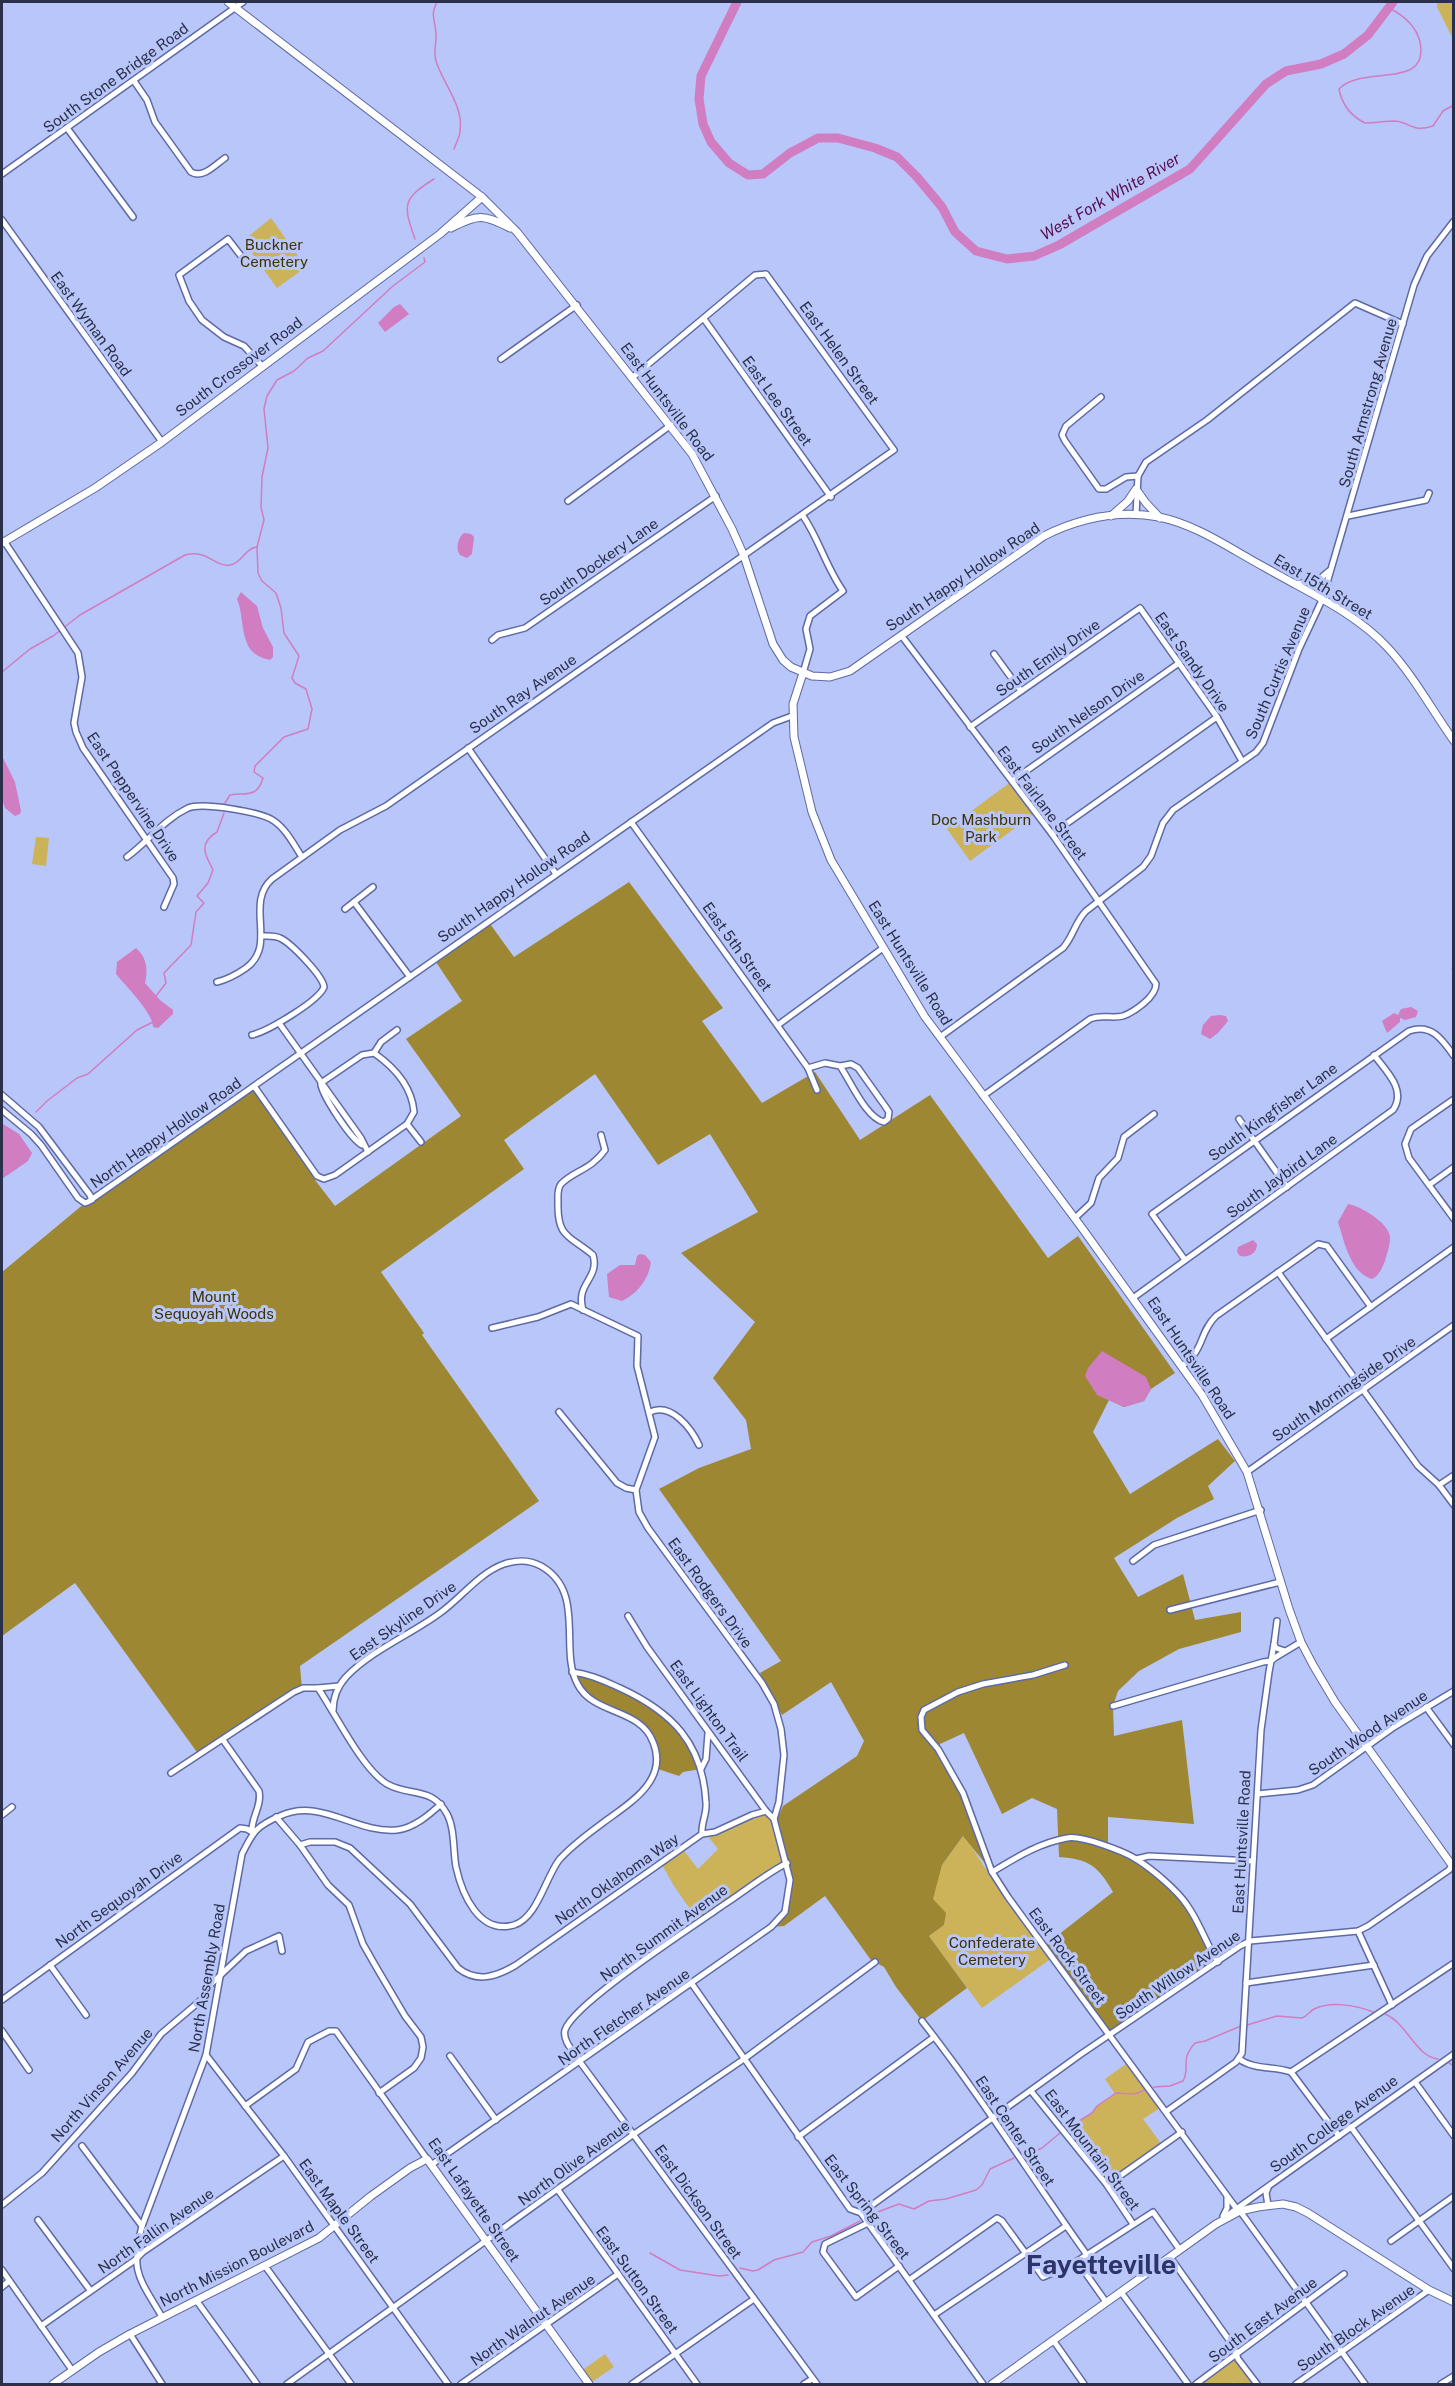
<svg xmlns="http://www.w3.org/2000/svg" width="1455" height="2386" viewBox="0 0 1455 2386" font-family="'Public Sans',sans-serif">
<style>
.green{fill:#ccb359}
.forest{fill:#9e8732}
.water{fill:#d07dc1}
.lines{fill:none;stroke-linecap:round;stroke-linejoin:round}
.stream{stroke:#d07dc1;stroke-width:1.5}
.river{stroke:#d07dc1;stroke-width:9}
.minor-casing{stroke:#5d6aa4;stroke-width:8}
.major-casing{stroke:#5d6aa4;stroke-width:9}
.minor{stroke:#fff;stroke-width:5}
.major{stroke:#fff;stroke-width:7}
.labels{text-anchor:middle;stroke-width:6;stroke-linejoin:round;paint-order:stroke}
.street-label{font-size:15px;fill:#2a3049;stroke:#b9c6fa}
.park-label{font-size:15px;fill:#3e3201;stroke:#b9c6fa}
.water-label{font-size:16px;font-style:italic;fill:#580d4f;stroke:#b9c6fa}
.town-label{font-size:27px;font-weight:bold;fill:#2c3469;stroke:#b9c6fa}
</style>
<rect width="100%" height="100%" fill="#b9c6fa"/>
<g class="green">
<polygon points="1437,2 1453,2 1453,39 1437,7"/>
<polygon points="271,218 306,267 277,288 243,241"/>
<polygon points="1012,781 1036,813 970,861 947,829"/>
<polygon points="36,837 49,838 46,866 32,864"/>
<polygon points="766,1811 774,1819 787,1863 699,1922 674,1886 661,1863 682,1848 698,1869 718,1849 706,1834"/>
<polygon points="964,1835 985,1868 992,1872 1052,1958 982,2008 929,1936 944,1925 945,1913 932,1899 942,1865"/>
<polygon points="1130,2061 1163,2106 1143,2119 1163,2146 1107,2185 1063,2131 1092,2113 1097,2106 1115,2094 1105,2079"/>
<polygon points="605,2354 614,2367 589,2384 580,2372"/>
<polygon points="1237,2355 1257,2384 1236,2384 1233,2382 1232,2384 1196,2384"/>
</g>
<g class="forest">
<path d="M629 882 723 1008 702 1021 762 1103 815 1072 860 1140 930 1095 1048 1258 1078 1236 1175 1373 1151 1389 1144 1401 1124 1407 1109 1400 1093 1432 1130 1494 1218 1439 1235 1461 1208 1486 1214 1499 1177 1518 1114 1558 1138 1597 1183 1574 1195 1620 1241 1612V1632L1179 1649 1139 1671 1118 1691 1113 1706 1114 1736 1182 1720 1194 1824 1108 1817V1848L1136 1859 1182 1898 1218 1962 1111 2035 1044 1946 1113 1892C1098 1866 1089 1859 1059 1857L1057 1809 1032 1798 1002 1814 964 1733 940 1744 938 1749 963 1793 992 1872 963 1836 942 1865 933 1899 946 1913 944 1925 929 1936 967 1988 922 2021 896 1987 884 1967 875 1962 873 1963 825 1896 784 1926 771 1927 789 1908 793 1878 777 1820 783 1806 857 1756 864 1741 831 1682 782 1715 760 1673 781 1661 659 1489 699 1468 751 1449 746 1420 713 1378 755 1322 681 1253 758 1212 710 1134 658 1165 595 1074 504 1140 524 1169 381 1272 424 1333 422 1335 539 1501 300 1666 302 1689 199 1755 75 1583 2 1636V1272L85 1203 254 1086 317 1176 315 1180 335 1206 461 1116 406 1039 462 1001 434 959 488 921 514 957Z"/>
<polygon points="572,1672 587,1674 635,1695 684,1733 701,1769 683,1772 679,1776 655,1768 656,1753 643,1727 592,1700"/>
</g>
<g class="water">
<polygon points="400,304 409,314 385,332 378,323 394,307"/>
<path d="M464 533 471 534 474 537 472 554 467 558 460 555C455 549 458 537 464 533Z"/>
<path d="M241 592 257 606 263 628 273 647V657L270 660C237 655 246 620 237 599Z"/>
<polygon points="2,756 15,782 21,811 20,814 15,816 5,808 3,802"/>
<path d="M136 948C147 958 148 969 145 983L160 1000 173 1010V1014L158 1028 153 1027C153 1013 126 986 116 974L117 962Z"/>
<polygon points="1411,1007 1418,1011 1416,1017 1405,1020 1400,1018 1400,1022 1387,1033 1382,1021 1394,1013 1398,1015 1401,1009"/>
<polygon points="1220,1015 1226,1016 1228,1021 1218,1033 1210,1039 1201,1034 1203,1025 1211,1016"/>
<polygon points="3,1124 19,1134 32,1153 28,1161 2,1179"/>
<path d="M1348 1204C1360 1206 1384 1220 1389 1233 1392 1241 1387 1253 1385 1261 1382 1268 1379 1276 1372 1279 1350 1273 1344 1240 1338 1222Z"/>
<path d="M1253 1240 1257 1244C1257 1253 1249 1258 1240 1256L1237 1252 1238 1247Z"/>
<path d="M640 1254 645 1255 651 1262C649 1279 637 1294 622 1301L609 1297 607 1274 620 1265H635L637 1256Z"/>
<polygon points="1102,1351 1146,1377 1151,1389 1144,1401 1124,1407 1097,1395 1085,1376 1088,1368"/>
</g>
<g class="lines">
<g class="stream">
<path d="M437 2C430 14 435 20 436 33 437 43 433 50 436 61 443 84 464 106 460 131 460 137 456 143 454 149"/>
<path d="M1389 8C1403 15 1416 25 1420 42 1430 91 1362 64 1339 89 1342 105 1351 116 1365 123 1375 123 1385 121 1395 121 1410 122 1412 133 1433 126L1443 111 1454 105"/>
<path d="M415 239C403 205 402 199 434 179"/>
<path d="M2 672 30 649 53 636 80 615 185 555C209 549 213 567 230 565 242 563 245 548 257 547L264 520 261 507 262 477 268 448 264 409 267 396 277 380 294 371 308 358 323 351 393 286 425 262 424 258"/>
<path d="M225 803 230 795C245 792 257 799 263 778L254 772 255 766 284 737 308 729 312 709 306 689 295 683 292 678 299 656 284 633 281 608 276 593 262 581 258 573 257 547"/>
<polyline points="1452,969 1454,967"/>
<path d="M156 996 166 983 164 973 191 945 196 912 204 903 197 896 208 883 213 870C205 855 198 843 217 832L224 813"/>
<polyline points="36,1112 47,1101 77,1078 88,1074 137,1030 153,1022"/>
<path d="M1385 2014C1407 2023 1416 2057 1438 2059"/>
<path d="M1247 2025 1277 2016 1302 2018C1307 2016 1310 2011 1314 2009 1331 2001 1356 2005 1373 2012"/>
<polyline points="1449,2063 1454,2066"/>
<path d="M1154 2087 1170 2086 1183 2081C1191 2066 1179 2061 1195 2043L1205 2041 1241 2026"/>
<path d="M1066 2129 1092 2113 1097 2106 1116 2093C1129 2093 1135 2097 1147 2088"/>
<polyline points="1023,2156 1042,2148 1060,2133"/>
<polyline points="867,2216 899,2204 914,2209 929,2201 946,2199 976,2190 982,2185 990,2169 1014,2158"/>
<polyline points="650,2253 680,2270 719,2276 728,2275"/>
<polyline points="740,2268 753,2271 758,2270 774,2260 803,2252 812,2242 831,2236 860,2221"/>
</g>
<polyline class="river" points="737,2 701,76 699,99 703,124 711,142 729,163 748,175 763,174 790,153 818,138 838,138 875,148 897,157 917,177 942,207 955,232 976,251 1007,259 1034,256 1059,245 1190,169 1266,84 1286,71 1321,64 1344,54 1368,35 1393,2"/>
<g class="minor-casing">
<g id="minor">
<path d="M134 81 147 100 155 122 191 172C203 179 215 165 225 158"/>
<polyline points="67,128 133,217"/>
<polyline points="2,174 243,2"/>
<polyline points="2,220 162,442"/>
<polyline points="248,265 228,239 179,275 189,301 202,320 224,337 244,346 262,366"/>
<polyline points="704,319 831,497"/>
<polyline points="501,359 577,305"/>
<polyline points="1101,397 1066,426 1062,435 1065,441 1099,489 1106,489 1126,477 1138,476"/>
<polyline points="568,501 671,425"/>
<polyline points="1136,515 1138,476 1146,462 1207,420 1355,303 1403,324"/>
<path d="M803 516C819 539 826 567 843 591L810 616 806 629 810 649 803 673"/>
<polyline points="1348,516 1426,500 1429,493"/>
<polyline points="4,541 78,653 82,677 74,723 76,732 83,748 173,878 174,884 164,907"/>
<polyline points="1294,584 1317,581 1329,571"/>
<path d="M901 635 1052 834 1156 984C1156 997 1134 1012 1123 1016 1112 1019 1101 1014 1090 1019L983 1096"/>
<polyline points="492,640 498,635 525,628 716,496"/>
<polyline points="994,654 1021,691"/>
<polyline points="970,727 1140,608 1217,717 1242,761"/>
<polyline points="468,748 556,874"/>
<polyline points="1012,781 1179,663"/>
<polyline points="631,822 808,1068 817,1090"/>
<polyline points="1052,834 1217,717"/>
<path d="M127 857C149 841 163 820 188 808 202 802 262 812 274 821 286 829 294 845 302 857"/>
<polyline points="354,902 410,977"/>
<polyline points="345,909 373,887"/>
<path d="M217 982C229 979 236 975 246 968 278 945 244 904 272 879L340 830 386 806 894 450 766 274 755 275 633 377"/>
<polyline points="279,1023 361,1138 368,1152"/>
<polyline points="778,1025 883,948"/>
<path d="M252 1035C268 1031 319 1001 324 987 323 976 291 943 280 938 274 935 268 936 261 936"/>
<path d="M940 1037 1063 948C1073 937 1075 922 1086 911L1143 867 1151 856 1163 823 1173 810 1256 752 1263 743 1299 649 1322 600 1414 285 1427 256 1454 221"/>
<polyline points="374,1053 381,1042 397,1030"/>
<path d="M808 1068 825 1063 840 1066C851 1082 866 1118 884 1122L888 1119 889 1112 885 1106 858 1068 851 1064 840 1066"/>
<path d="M321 1085C324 1098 350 1138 362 1145"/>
<path d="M254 1086 317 1176 324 1179 335 1175 407 1124 414 1112C412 1087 394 1067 374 1053L362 1055 321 1083"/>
<polyline points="2,1095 39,1127 90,1195 92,1200"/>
<polyline points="1454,1099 1411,1129 1405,1144 1409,1158 1454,1219"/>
<polyline points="2,1110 31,1134 41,1145 78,1198 85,1203 88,1202 773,723 792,716"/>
<polyline points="1239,1119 1287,1187"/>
<polyline points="407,1124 421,1142"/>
<polyline points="1429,1185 1454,1167"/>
<polyline points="1075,1218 1091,1203 1099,1178 1118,1158 1124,1137 1154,1114"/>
<path d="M1185 1260 1152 1214 1409 1031C1431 1023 1442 1039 1454 1056"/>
<polyline points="1278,1272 1418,1466 1439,1485 1454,1505"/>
<path d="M1133 1298 1393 1110C1407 1090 1386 1071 1374 1055"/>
<path d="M583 1310C575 1283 600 1279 593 1255 569 1235 557 1238 558 1202 558 1196 557 1189 561 1184 573 1171 591 1170 605 1150L601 1135"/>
<polyline points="1326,1339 1454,1247"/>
<path d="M1182 1366C1206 1348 1198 1334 1216 1316L1318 1244 1327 1246 1371 1307"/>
<polyline points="559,1412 617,1483 626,1488 636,1490"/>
<path d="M650 1412C671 1402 691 1428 699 1445"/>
<polyline points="1247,1472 1454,1325"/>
<polyline points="1439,1485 1454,1475"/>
<polyline points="1133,1561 1154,1545 1261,1510"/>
<polyline points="1170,1610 1280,1582"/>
<polyline points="628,1616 647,1647 766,1811 774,1819"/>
<polyline points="1277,1621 1274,1644 1276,1648 1285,1651"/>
<polyline points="1065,1665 1033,1675 983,1684 958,1692 924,1710 921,1717 922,1730 938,1749 963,1793 992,1872 1008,1897 1239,2212"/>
<path d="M572 1672C590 1674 604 1681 620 1688 672 1712 703 1743 706 1803 707 1814 701 1823 702 1834"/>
<polyline points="318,1688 339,1686"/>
<polyline points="1113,1706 1263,1662 1271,1661 1274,1644"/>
<polyline points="1426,1707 1454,1745"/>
<polyline points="701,1769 706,1759 708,1733"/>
<path d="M171 1773 294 1692 303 1688H318C335 1713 362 1769 387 1784 410 1797 432 1786 447 1814 455 1829 453 1851 456 1867 462 1894 479 1935 514 1925 537 1918 545 1879 559 1860 572 1845 588 1834 604 1822 630 1803 669 1780 653 1742 640 1708 594 1715 578 1685 558 1650 587 1592 541 1566 530 1560 516 1560 504 1564 479 1573 461 1598 440 1613 410 1635 372 1650 346 1677 337 1687 333 1697 333 1711"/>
<polyline points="1258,1794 1298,1790 1313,1785 1394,1727 1454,1691"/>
<polyline points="2,1815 12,1807"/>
<polyline points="276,1817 300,1845 328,1885 349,1905 363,1944 375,1965 405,2016 421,2037 423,2047 421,2058 414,2068 379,2093"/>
<path d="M300 1845 310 1842H335L350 1848 410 1904 458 1968C477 1983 496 1977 516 1965L702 1834 715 1832 752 1815 766 1811"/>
<polyline points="1136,1859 1149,1856 1253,1861"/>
<path d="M787 1863C764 1875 744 1892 722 1906 694 1926 574 2003 565 2030 562 2041 575 2053 580 2062L817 2384"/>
<path d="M992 1872C1017 1857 1039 1843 1067 1838 1081 1835 1123 1851 1136 1859 1152 1869 1177 1890 1187 1905 1200 1923 1206 1944 1218 1962"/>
<polyline points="1358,1931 1392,2005"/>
<polyline points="50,1965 86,2015"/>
<polyline points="1246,1983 1374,1965"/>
<polyline points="692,1984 850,2209 861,2213 868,2223 983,2384"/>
<path d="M2 2000 240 1828 247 1829 252 1832C251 1817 262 1807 259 1791L223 1740"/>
<path d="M922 2021C981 2096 1031 2177 1087 2255"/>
<polyline points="2,2031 29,2070"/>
<polyline points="206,2055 284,2156 448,2384"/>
<polyline points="450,2056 496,2120"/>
<path d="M1239 2059C1254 2070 1274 2066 1291 2072L1339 2136"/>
<polyline points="1291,2072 1454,1963"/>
<polyline points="1415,2082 1454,2136"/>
<polyline points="1031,2091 1107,2185 1133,2224"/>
<polyline points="245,2106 296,2069 308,2042 329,2031 336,2031 427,2159"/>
<polyline points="1167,2111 1236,2062 1242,2053 1261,1730 1269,1672 1271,1661 1276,1657 1301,1642"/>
<polyline points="1351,2127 1454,2269"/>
<polyline points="798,2137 934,2037"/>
<polyline points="82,2146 142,2226"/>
<polyline points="431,2165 771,1927 785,1912 790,1880 774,1819 779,1802 784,1755 781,1729 774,1704 762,1683 648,1528 639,1512 636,1490 655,1437 637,1366 638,1336 571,1304 538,1317 492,1328"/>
<polyline points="1107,2185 1182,2132"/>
<polyline points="558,2190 697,2384"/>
<polyline points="2,2205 42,2173 132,2073 161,2034 200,2001 209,1986 246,1951 279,1936 282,1951"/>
<polyline points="1268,2205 1266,2193 1268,2188"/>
<polyline points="1240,2211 1365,2384"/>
<polyline points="861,2213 1081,2054 1240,1946 1250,1941 1358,1931 1368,1926 1449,1870 1453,1864"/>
<polyline points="1223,2216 1227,2208 1227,2197"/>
<polyline points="1225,2217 1454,2054"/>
<polyline points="38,2220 90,2290"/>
<polyline points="868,2223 825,2244 823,2252 856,2297 899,2266"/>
<polyline points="1391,2241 1454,2196"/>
<polyline points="1170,2257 1234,2347 1238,2359 1257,2384"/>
<polyline points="1077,2261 1106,2302"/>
<polyline points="265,2266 351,2384"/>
<polyline points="2,2270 72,2370"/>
<polyline points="909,2280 997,2218 1002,2221 1043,2277 1071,2265 1153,2212 1180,2250"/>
<polyline points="2,2287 9,2281"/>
<polyline points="1121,2292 1188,2384"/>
<polyline points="196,2300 257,2384"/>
<polyline points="934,2315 1066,2226"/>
<path d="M162 2317C139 2277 130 2273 142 2226L206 2055 242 1854C253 1832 256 1826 280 1816 321 1797 356 1834 397 1830 414 1828 429 1815 441 1804"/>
<polyline points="41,2326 135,2260 143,2252 284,2156"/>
<polyline points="130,2334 162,2384"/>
<polyline points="1053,2340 1084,2384"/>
<polyline points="287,2384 634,2134 744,2059 875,1962"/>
<polyline points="461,2384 618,2274"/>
<polyline points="632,2384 754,2299"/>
<polyline points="804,2384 812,2379"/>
<polyline points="1196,2384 1344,2274"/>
<polyline points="1296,2384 1429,2290"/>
<polyline points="1441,2384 1454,2376"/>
</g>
</g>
<g class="major-casing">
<g id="major">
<path d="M228 2 482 197 517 232 692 454 732 529 744 556 773 644 783 660 791 667 812 676 830 677 850 671 1044 536C1080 518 1120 510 1159 517 1198 525 1232 550 1266 568 1307 592 1355 612 1388 648 1413 675 1432 710 1454 741"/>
<path d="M451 228C478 214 483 214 510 228"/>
<polyline points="1111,516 1128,501 1136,489 1146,503 1160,518"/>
<polyline points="2,543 95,488 162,442 440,234 482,197"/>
<polyline points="803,673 793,704 794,737 812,812 831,860 925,1017 1082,1228 1202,1395 1247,1472 1289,1609 1301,1642 1313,1665 1335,1702 1454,1868"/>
<polyline points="53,2384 99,2352 130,2334 319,2238 371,2196 410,2168 427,2159 589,2384"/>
<polyline points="992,2384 1216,2224 1240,2211 1258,2207 1283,2204 1296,2207 1308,2213 1429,2290 1454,2302"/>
</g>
</g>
<use href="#minor" class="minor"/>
<use href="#major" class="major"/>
</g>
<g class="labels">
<g class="street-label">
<text transform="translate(116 78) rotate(-36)" y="5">South Stone Bridge Road</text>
<text transform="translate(91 324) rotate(54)" y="5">East Wyman Road</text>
<text transform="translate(839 353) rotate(54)" y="5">East Helen Street</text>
<text transform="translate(239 367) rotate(-37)" y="5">South Crossover Road</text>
<text transform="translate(777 401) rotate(54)" y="5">East Lee Street</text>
<text transform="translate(667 402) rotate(53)" y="5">East Huntsville Road</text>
<text transform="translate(1368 403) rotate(-74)" y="5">South Armstrong Avenue</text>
<text transform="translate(599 562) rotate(-35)" y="5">South Dockery Lane</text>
<text transform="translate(963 577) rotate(-34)" y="5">South Happy Hollow Road</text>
<text transform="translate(1323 587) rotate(31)" y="5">East 15th Street</text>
<text transform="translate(1048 658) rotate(-35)" y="5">South Emily Drive</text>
<text transform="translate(1192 662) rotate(55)" y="5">East Sandy Drive</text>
<text transform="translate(1278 673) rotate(-67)" y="5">South Curtis Avenue</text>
<text transform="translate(523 694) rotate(-35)" y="5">South Ray Avenue</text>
<text transform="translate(1088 712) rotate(-35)" y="5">South Nelson Drive</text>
<text transform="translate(133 797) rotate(56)" y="5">East Peppervine Drive</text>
<text transform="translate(1042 803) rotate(53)" y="5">East Fairlane Street</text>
<text transform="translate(514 887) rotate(-35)" y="5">South Happy Hollow Road</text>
<text transform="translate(737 947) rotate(54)" y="5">East 5th Street</text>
<text transform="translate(910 963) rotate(58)" y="5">East Huntsville Road</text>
<text transform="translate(1273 1112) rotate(-36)" y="5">South Kingfisher Lane</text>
<text transform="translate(166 1133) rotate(-35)" y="5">North Happy Hollow Road</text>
<text transform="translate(1282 1176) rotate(-36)" y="5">South Jaybird Lane</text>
<text transform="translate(1191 1358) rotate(56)" y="5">East Huntsville Road</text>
<text transform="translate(1344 1389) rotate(-35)" y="5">South Morningside Drive</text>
<text transform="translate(710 1593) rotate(54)" y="5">East Rodgers Drive</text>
<text transform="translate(403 1621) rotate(-35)" y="5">East Skyline Drive</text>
<text transform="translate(709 1711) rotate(54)" y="5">East Lighton Trail</text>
<text transform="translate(1368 1733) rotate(-34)" y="5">South Wood Avenue</text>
<text transform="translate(1242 1842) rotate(-87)" y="5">East Huntsville Road</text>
<text transform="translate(617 1879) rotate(-35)" y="5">North Oklahoma Way</text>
<text transform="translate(119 1900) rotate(-36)" y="5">North Sequoyah Drive</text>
<text transform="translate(664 1933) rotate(-36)" y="5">North Summit Avenue</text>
<text transform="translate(1067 1956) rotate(53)" y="5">East Rock Street</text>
<text transform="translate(1178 1975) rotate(-34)" y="5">South Willow Avenue</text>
<text transform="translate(207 1978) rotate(-80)" y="5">North Assembly Road</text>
<text transform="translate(624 2017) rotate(-35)" y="5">North Fletcher Avenue</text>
<text transform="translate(102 2085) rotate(-49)" y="5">North Vinson Avenue</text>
<text transform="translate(1334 2124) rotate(-36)" y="5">South College Avenue</text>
<text transform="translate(1015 2131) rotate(56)" y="5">East Center Street</text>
<text transform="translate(1092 2150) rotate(53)" y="5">East Mountain Street</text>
<text transform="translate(574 2163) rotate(-36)" y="5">North Olive Avenue</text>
<text transform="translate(474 2200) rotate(55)" y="5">East Lafayette Street</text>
<text transform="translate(698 2202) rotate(54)" y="5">East Dickson Street</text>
<text transform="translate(867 2207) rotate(52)" y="5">East Spring Street</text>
<text transform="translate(339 2211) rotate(54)" y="5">East Maple Street</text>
<text transform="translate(156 2231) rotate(-35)" y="5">North Fallin Avenue</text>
<text transform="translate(237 2264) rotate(-27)" y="5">North Mission Boulevard</text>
<text transform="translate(637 2280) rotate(54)" y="5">East Sutton Street</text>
<text transform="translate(533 2320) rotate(-35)" y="5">North Walnut Avenue</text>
<text transform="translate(1263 2320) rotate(-37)" y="5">South East Avenue</text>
<text transform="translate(1356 2328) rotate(-35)" y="5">South Block Avenue</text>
</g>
<g class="park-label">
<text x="274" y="250">Buckner<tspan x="274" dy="17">Cemetery</tspan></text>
<text x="981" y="825">Doc Mashburn<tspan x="981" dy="17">Park</tspan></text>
<text x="214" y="1302">Mount<tspan x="214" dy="17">Sequoyah Woods</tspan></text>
<text x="992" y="1948">Confederate<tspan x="992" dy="17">Cemetery</tspan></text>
</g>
<g class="water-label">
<text transform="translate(1110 196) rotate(-30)" y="6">West Fork White River</text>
</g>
<g class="town-label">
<text x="1101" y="2274">Fayetteville</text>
</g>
</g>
<rect width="1455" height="2386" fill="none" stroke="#2a3049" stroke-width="6"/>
</svg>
